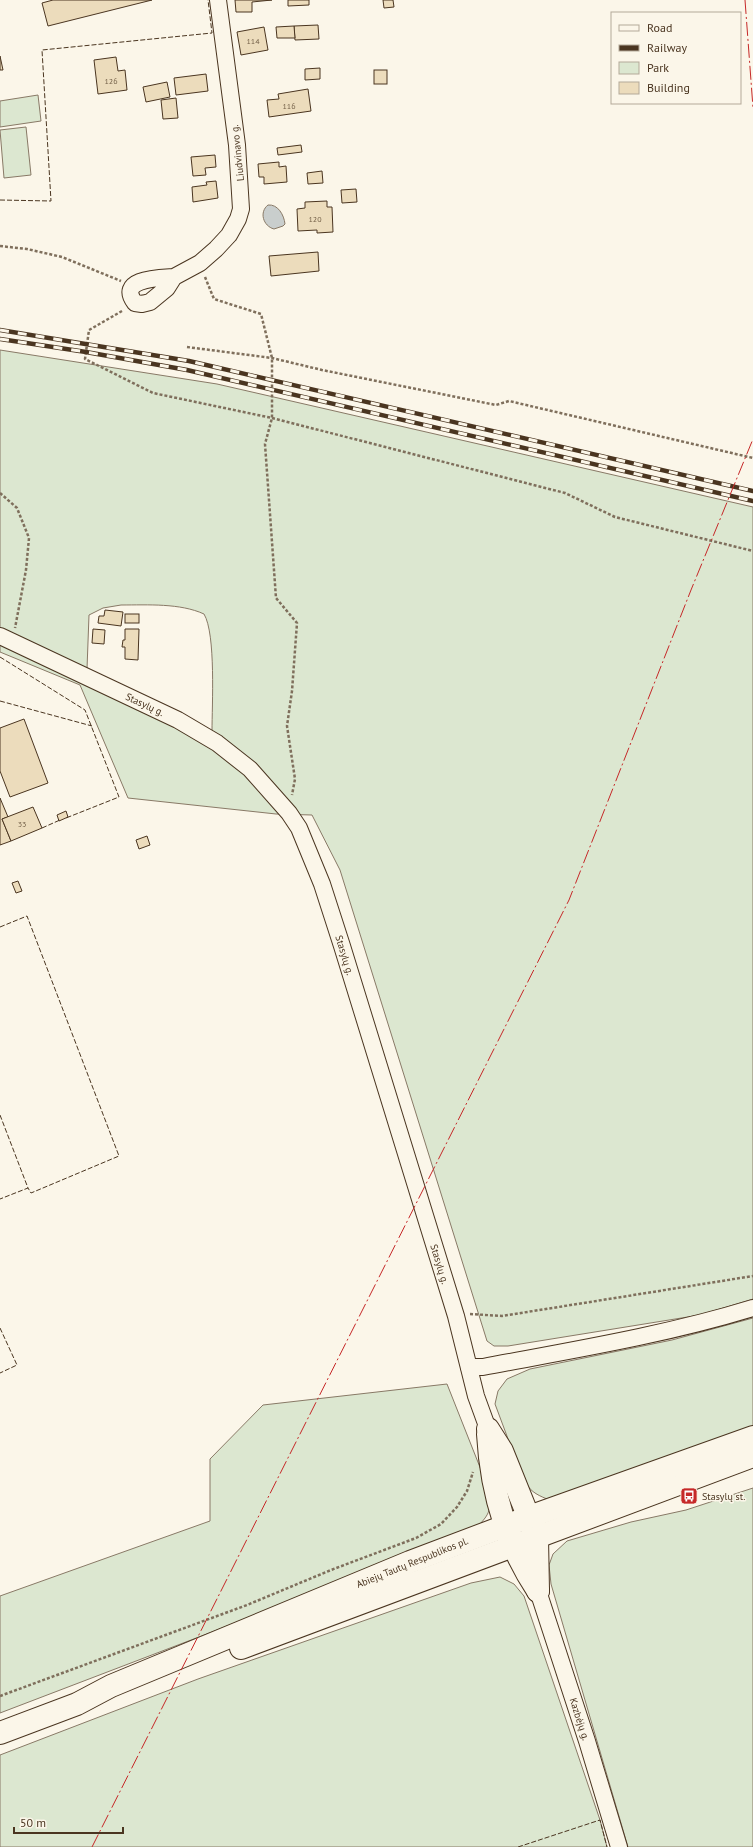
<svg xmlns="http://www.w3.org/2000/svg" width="753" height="1847" viewBox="0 0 753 1847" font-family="'PT Sans',sans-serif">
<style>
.green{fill:#dce7d0;stroke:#887966;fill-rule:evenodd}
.water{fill:#c9cecd;stroke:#887966}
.building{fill:#ecdcbc;stroke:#4a3520}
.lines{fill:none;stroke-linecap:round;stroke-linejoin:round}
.minor-casing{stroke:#4a3520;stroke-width:18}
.highway-casing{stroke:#4a3520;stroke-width:24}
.path{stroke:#7f6f5c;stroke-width:2.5;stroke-dasharray:3 2;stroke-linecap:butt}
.minor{stroke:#fbf6e9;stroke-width:16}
.highway{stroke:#fbf6e9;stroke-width:22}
.rail-casing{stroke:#4a3520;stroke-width:4.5}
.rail{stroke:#fbf6e9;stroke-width:3;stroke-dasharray:9;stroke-linecap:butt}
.fence{stroke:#4a3520;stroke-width:1;stroke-dasharray:5 2;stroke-linecap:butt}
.power{stroke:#c62828;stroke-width:1;stroke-dasharray:14 3 2 3;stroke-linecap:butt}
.labels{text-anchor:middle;stroke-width:3;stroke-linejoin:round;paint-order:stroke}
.number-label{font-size:8px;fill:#725f47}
.street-label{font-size:10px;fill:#4a3520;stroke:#fbf6e9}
.poi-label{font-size:10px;fill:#4a3520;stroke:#fbf6e9;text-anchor:start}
</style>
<rect width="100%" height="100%" fill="#fbf6e9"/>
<g class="green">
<polygon points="38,95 41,121 0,127 0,101"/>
<polygon points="26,127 31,175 4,178 0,130"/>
<path d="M0 350 217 384 753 507V1299L700 1315 508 1346H494L487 1341 340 870 312 815 276 814 128 798 80 685 0 652ZM121 605C148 605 180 603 204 614 216 634 212 706 212 731L87 669 89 615 103 608Z"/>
<path d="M753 1318V1427L547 1499C535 1494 530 1491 523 1479L495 1404 498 1391 507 1379 530 1369 672 1340Z"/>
<path d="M447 1384 489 1490C491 1509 491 1513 477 1527L212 1632 0 1713V1596L210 1521V1459L263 1405Z"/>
<polygon points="753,1488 753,1847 628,1847 551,1584 549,1565 553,1554 567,1541 631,1522 686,1510"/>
<polygon points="500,1577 514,1584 524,1596 600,1820 607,1847 0,1847 0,1755 198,1679 471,1583"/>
</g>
<path class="water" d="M268 205C278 204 284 215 285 224L283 226 274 229C263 226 259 212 268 205Z"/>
<g class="building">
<polygon points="53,0 152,0 48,26 42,3"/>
<polygon points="235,0 272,0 252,2 252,12 236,12"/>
<polygon points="288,0 309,0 309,5 288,6"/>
<polygon points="383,0 393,0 394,7 384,8"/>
<polygon points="318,25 319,39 295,40 294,26"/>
<polygon points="294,26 295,38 277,38 276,27"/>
<polygon points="264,27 268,50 241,55 237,32"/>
<polygon points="0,56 3,70 0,70"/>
<polygon points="116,57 118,71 125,70 127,90 98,94 94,60"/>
<polygon points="320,68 320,79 305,80 305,69"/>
<rect x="374" y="70" width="13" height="14"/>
<polygon points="206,74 208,91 176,95 174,78"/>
<polygon points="167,82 170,97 146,102 143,87"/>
<polygon points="308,89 311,111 269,117 267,100 279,99 278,94"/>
<polygon points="176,98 178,118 163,119 161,100"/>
<polygon points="301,145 302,152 278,155 277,148"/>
<polygon points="215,155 216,167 205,168 206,175 193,176 191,157"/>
<polygon points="279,162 279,167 286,166 287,182 264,184 264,177 259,177 258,164"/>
<polygon points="322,171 323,183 308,184 307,173"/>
<polygon points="216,181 218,198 193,202 192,187 207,185 206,182"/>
<polygon points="356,189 357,202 342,203 341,190"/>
<polygon points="327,201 327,207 332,207 333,232 317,233 317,230 298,231 297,209 305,208 305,202"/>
<polygon points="318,252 319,271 271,276 269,256"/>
<polygon points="105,610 123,612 121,626 98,623 99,616 104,616"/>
<rect x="125" y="614" width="14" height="9"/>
<polygon points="93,629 105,630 104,644 92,643"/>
<polygon points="125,629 139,629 138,660 125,659 125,647 122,647 123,640 125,640"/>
<polygon points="24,719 48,783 10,797 0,771 0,728"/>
<polygon points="0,798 8,817 2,819 11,841 0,845"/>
<polygon points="33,807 42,828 11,841 2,819"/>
<polygon points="66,811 68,817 59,821 57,815"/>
<polygon points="147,836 150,845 139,849 136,840"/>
<polygon points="18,881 22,891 16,893 12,883"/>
</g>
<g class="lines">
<g class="minor-casing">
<g id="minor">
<path d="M174 277C161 278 116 278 135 303L142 304 150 302 167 288 174 277 200 263 216 249 229 235 238 219 241 209 237 145 218 0"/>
<polyline points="0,636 178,720 217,743 250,769 289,813 299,828 322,884 342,946 456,1316 476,1396 488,1429"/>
<path d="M469 1367H483C573 1350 665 1335 753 1308"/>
<polyline points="538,1591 587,1741 619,1847"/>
</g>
</g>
<g class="highway-casing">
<g id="highway">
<polyline points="488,1429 502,1451 537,1538 538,1591"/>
<path d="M488 1434C491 1491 506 1543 538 1591"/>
<polyline points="241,1648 753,1456"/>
<polyline points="0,1733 77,1704 111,1686 410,1562 529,1517 753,1437"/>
</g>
</g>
<g class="path">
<polyline points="0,246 27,249 62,257 121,281"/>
<polyline points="205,277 214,299 261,314 272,358 272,418 265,444 276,598 297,623 292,691 287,726 295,779 292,795"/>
<polyline points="122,311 89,330 85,359 153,393 272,418 565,493 615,517 753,551"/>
<polyline points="187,347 272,358 322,370 496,405 509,401 753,458"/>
<polyline points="0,493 17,508 29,538 26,570 15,628"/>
<polyline points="470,1314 502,1316 753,1276"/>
<polyline points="0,1696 247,1605 331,1570 416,1538 441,1524 457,1507 467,1491 473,1472"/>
</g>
<use href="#minor" class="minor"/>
<use href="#highway" class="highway"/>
<g class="rail-casing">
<g id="rail">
<polyline points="0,330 189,361 753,491"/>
<polyline points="0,339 86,352 187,370 753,501"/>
</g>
</g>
<use href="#rail" class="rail"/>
<g class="fence">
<polyline points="0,200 51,201 42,50 212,33 208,0"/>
<polyline points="0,657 85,710 119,797 66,818"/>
<polyline points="0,701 92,726"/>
<polyline points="42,828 60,820"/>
<polyline points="0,927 27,916 119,1156 31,1193 28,1188"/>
<polyline points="0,1115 28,1188 0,1199"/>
<polyline points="0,1328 17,1365 0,1373"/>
<polyline points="518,1847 600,1820 607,1847"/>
</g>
<g class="power">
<polyline points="745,0 753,108"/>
<polyline points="92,1847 569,900 691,590 753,439"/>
</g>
</g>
<defs>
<g id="bus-square" transform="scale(0.9)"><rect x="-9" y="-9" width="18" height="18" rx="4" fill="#c62828" stroke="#fbf6e9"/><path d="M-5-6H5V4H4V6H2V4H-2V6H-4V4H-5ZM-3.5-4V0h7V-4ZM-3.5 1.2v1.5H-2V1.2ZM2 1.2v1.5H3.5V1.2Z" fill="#fff"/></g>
</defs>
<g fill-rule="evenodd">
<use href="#bus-square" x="689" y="1496"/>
</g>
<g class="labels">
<g class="number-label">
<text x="253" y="44">114</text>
<text x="111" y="84">126</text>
<text x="289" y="109">116</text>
<text x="315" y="222">120</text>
<text x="22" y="827">33</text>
</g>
<g class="street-label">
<text transform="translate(237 153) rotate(-96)" y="4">Liudvinavo g.</text>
<text transform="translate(145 704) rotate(25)" y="4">Stasylų g.</text>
<text transform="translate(345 955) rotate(73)" y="4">Stasylų g.</text>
<text transform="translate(440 1264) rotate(73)" y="4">Stasylų g.</text>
<text transform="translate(412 1562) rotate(-22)" y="4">Abiejų Tautų Respublikos pl.</text>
<text transform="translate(580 1719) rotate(72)" y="4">Kazbėjų g.</text>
</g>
<g class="poi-label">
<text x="702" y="1500">Stasylų st.</text>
</g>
</g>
<rect x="611" y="12" width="130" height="92" fill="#fbf6e9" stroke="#b4a999"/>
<rect x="619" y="25" width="20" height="6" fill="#fbf6e9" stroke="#b4a999"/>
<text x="647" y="32" font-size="12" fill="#4a3520">Road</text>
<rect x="619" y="45" width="20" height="6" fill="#4a3520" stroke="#b4a999"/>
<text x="647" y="52" font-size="12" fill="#4a3520">Railway</text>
<rect x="619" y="62" width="20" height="12" fill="#dce7d0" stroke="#b4a999"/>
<text x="647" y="72" font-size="12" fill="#4a3520">Park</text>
<rect x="619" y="82" width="20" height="12" fill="#ecdcbc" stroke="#b4a999"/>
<text x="647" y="92" font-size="12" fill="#4a3520">Building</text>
<path d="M14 1827v6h109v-6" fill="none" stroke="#4a3520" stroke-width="2"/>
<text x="20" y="1827" font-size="12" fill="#4a3520" stroke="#fbf6e9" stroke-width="3" paint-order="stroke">50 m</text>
</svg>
